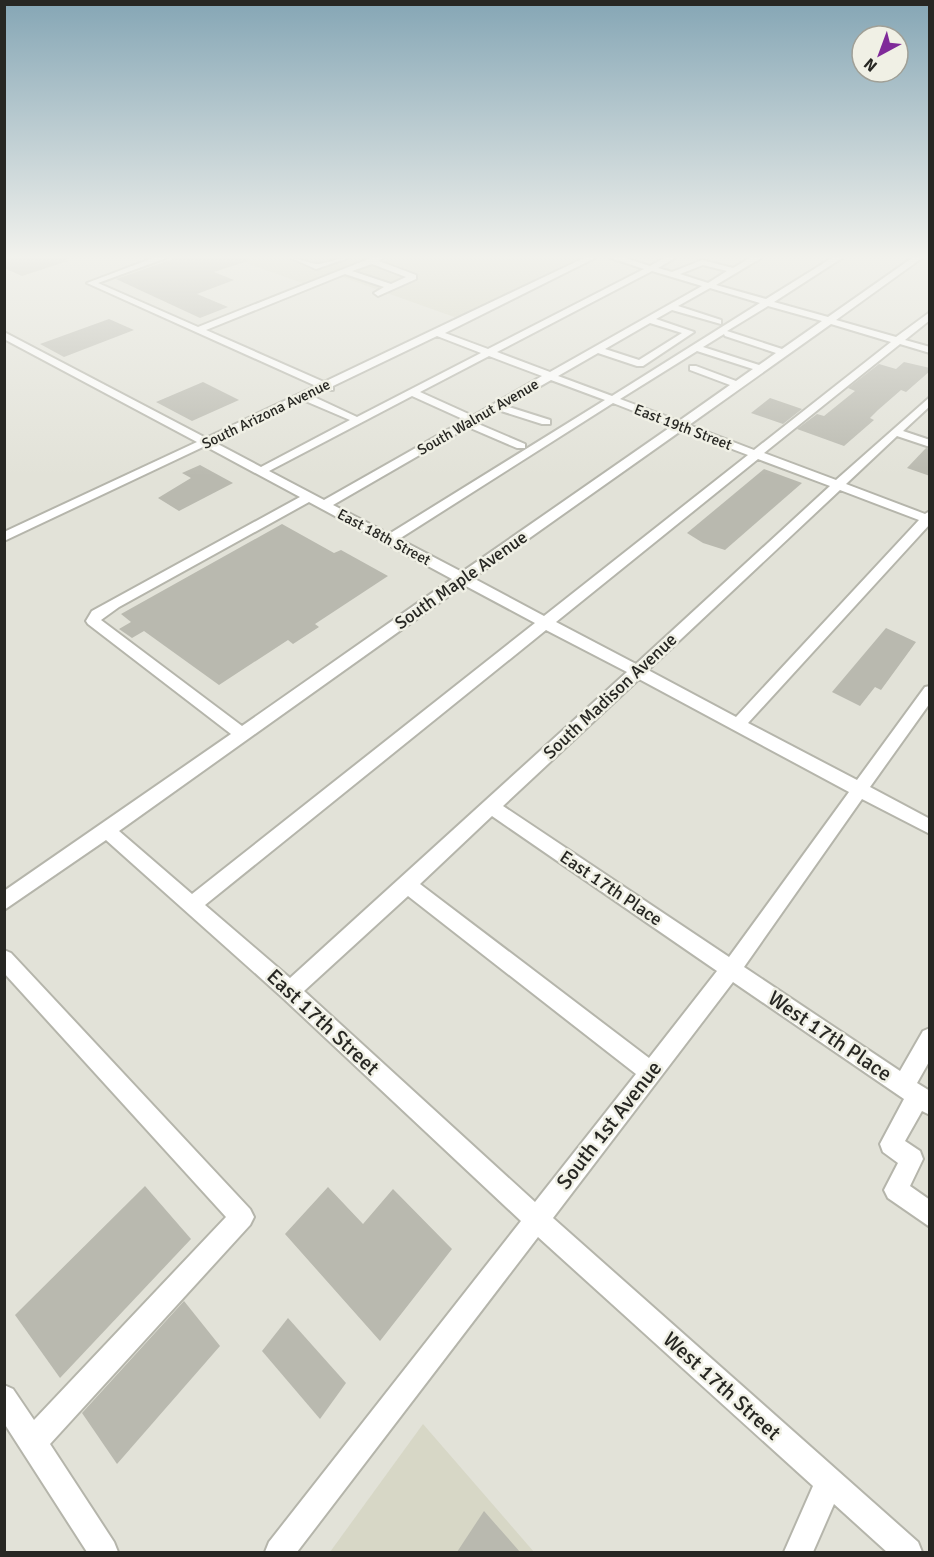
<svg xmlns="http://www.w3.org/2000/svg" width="934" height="1557" viewBox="0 0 934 1557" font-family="Signika,sans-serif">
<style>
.built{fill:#d7d7c6}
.building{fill:#b9b9af}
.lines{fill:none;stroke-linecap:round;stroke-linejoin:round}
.minor-casing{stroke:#b5b5ab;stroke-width:4}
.minor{fill:#fff;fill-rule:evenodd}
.labels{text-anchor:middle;stroke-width:5;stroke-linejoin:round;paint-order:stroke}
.far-street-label{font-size:15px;fill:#272723;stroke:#f0f0e5}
.street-label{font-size:18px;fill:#272723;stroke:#f0f0e5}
.near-street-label{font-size:21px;fill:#272723;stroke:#f0f0e5}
</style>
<rect width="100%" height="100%" fill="#e2e2d8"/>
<g class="built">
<polygon points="232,258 578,258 457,318 331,273 305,284"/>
<polygon points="423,1424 534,1552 330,1552"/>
</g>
<g class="building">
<polygon points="4,258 67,258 68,261 22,276 4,268"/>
<polygon points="176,258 247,258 248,261 214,272 234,280 197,294 228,307 200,318 116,279"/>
<polygon points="109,319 134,330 64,357 40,344"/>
<polygon points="904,362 930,368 930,371 906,392 901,390 878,410 870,418 874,420 844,446 797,429 817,414 824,416 855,391 848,388 879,364 896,369"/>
<polygon points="203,382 239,400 192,421 156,402"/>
<polygon points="770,398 802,409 783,424 751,413"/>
<polygon points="926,448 930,449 930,476 907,468"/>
<polygon points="200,465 233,483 179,511 158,498 191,478 182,473"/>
<polygon points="764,469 802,483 725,550 703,543 687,533"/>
<polygon points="282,524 334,553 341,550 388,576 315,624 319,627 293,644 288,640 219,685 144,631 132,638 119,629 131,622 121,614"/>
<polygon points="886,628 916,642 881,690 875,687 860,706 832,692"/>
<polygon points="145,1186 191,1239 60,1378 15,1315"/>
<polygon points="328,1187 363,1224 393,1189 452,1249 380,1341 285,1234"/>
<polygon points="184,1301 220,1346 117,1464 82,1413"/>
<polygon points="288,1318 346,1383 320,1419 262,1351"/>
<polygon points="484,1511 520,1552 457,1552"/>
</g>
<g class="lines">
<g class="minor-casing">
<g id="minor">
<path d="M153 258H166L98 283 198 327 371 258H383L379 261 416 275V279L378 296 374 293 384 287 345 274 206 330 324 382 584 258H595L445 333 488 349 644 269 611 258H625L650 266 664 258H675L658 268 672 272 702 260 733 268 750 258H761L716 285 766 299 832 258H842L774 302 828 317 912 258H922L836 320 896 337 930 312V320L905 340 930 347V353L900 344 764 453 836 480 930 397V406L903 431 930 440V447L897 436 846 484 925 514 930 511V524L748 723 857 780 925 687 930 686V703L870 787 930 819V834L862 799 744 967 900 1071 923 1031 930 1028V1060L917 1083 930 1091V1115L922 1111 905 1141 920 1151 923 1159 910 1186 930 1200V1227L888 1198 884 1190 898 1163 883 1152 880 1144 904 1099 733 982 553 1218 918 1542 922 1552H887L834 1504 813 1552H784L813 1486 538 1237 297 1552H265L269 1542 521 1221 283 998 106 840 4 910V891L231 734 88 624 86 621 92 611 300 497 205 446 4 541V532L197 442 4 339V332L206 438 316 386 87 283ZM372 264 406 277 391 284 352 271ZM703 265 727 271 708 283 680 274ZM652 271 702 286 550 372 497 352ZM710 288 760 303 612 396 558 376 598 353 637 366H643L694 332 656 319 672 310 721 324V320L678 306ZM768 306 822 321 782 349 727 331ZM650 323 682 333 639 360 605 349ZM831 324 891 342 754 450 689 425ZM724 334 725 336 776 353 759 365 703 347ZM437 336 481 353 357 417 312 396 325 390H333V386ZM697 351 753 369 736 381 696 366H690V370L730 385 679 421 620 399ZM489 356 542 376 473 416 420 392ZM551 380 605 400 389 534 333 505 468 427 517 448H525V444L476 423 498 410 542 424H550V420L506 406ZM412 396 465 420 324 500 269 471ZM303 400 350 420 261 467 214 442ZM613 403 672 426 462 572 399 539ZM682 430 748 455 544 616 473 578ZM758 459 830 486 636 664 556 622ZM840 490 919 520 736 717 648 670ZM309 502 452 579 242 726 101 620 119 607ZM464 585 535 623 192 894 119 831ZM546 630 627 672 290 978 205 905ZM639 679 849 792 729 957 503 806ZM492 816 717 971 649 1058 420 884ZM408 896 636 1074 535 1202 304 991Z"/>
<path d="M291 258C300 258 309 264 317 264 326 264 336 258 348 258L316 269Z"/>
<polygon points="4,950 11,953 250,1209 254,1217 250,1225 50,1444 114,1542 118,1552 87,1552 4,1423 4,1385 13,1389 34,1420 226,1217 4,973"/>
</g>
</g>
<use href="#minor" class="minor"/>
</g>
<linearGradient id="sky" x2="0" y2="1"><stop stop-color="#85a6b5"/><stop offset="0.54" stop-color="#f2f2ed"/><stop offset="1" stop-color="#f2f2ed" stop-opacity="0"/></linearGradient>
<rect width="934" height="476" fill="url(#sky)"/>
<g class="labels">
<g class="far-street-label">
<text transform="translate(266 414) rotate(-26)" y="5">South Arizona Avenue</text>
<text transform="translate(478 417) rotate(-30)" y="5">South Walnut Avenue</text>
<text transform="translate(683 427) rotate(21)" y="5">East 19th Street</text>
<text transform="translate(384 537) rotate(28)" y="5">East 18th Street</text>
</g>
<g class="street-label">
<text transform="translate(461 580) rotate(-35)" y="6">South Maple Avenue</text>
<text transform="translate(610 696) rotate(-43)" y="6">South Madison Avenue</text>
<text transform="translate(611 888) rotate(34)" y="6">East 17th Place</text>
</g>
<g class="near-street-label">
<text transform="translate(323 1022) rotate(43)" y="7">East 17th Street</text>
<text transform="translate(830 1036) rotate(34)" y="7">West 17th Place</text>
<text transform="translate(609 1125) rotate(-52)" y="7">South 1st Avenue</text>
<text transform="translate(722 1386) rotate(42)" y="7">West 17th Street</text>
</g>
</g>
<rect width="934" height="1557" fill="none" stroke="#272723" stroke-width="12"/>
<g transform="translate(880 54) rotate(221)"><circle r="28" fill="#f0f0e5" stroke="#a0a097" stroke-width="1.5"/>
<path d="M0-4.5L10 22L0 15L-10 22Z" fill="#7f2a99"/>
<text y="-9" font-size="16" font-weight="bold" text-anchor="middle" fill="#272723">N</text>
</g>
</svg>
